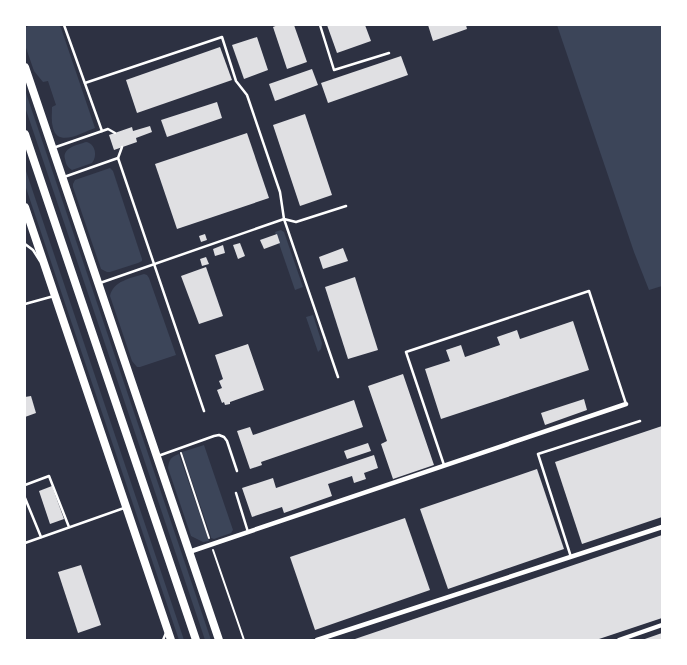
<svg xmlns="http://www.w3.org/2000/svg" width="687" height="665" viewBox="0 0 687 665" font-family="'DejaVu Sans',sans-serif">
<style>
.green{fill:#3c4559}
.building{fill:#e0e0e3}
.lines{fill:none;stroke-linecap:round;stroke-linejoin:round}
.path{stroke:#fff;stroke-width:2}
.service{stroke:#fff;stroke-width:2.5}
.minor{stroke:#fff;stroke-width:4.5}
.primary{stroke:#fff;stroke-width:8}
</style>
<rect width="100%" height="100%" fill="#2d3142"/>
<g class="green">
<path d="M30 25H59L61 28 95 128C83 132 58 148 53 128 51 121 52 114 52 107L56 105 48 81 43 82 34 71 25 45V28Z"/>
<polygon points="557,25 662,25 662,286 649,290 634,252"/>
<polygon points="25,90 211,640 205,640 25,107"/>
<path d="M86 142C95 143 98 156 92 163L72 170C67 167 66 164 65 159 62 148 77 145 86 142Z"/>
<polygon points="25,168 184,640 179,640 25,185"/>
<polygon points="110,168 113,171 142,259 142,261 138,263 110,272 107,272 101,269 73,187 73,184 75,180"/>
<polygon points="281,230 284,232 303,287 295,290 275,232"/>
<path d="M144 274 147 275 149 278 176 355 140 367H137L132 361 110 296C113 281 131 278 144 274Z"/>
<polygon points="313,315 322,343 321,349 318,352 306,317"/>
<polygon points="204,445 233,530 231,533 214,539 211,538 211,537 182,452"/>
<path d="M179 454 209 541 203 542 191 536 168 468C169 459 171 457 179 454Z"/>
</g>
<g class="building">
<polygon points="278,25 294,25 307,62 287,69 273,27"/>
<polygon points="327,25 365,25 371,41 337,53"/>
<polygon points="428,25 466,25 467,29 433,41"/>
<polygon points="257,37 268,70 244,79 232,45"/>
<polygon points="220,47 232,80 137,113 126,80"/>
<polygon points="401,56 408,75 328,103 321,83"/>
<polygon points="312,69 318,85 275,101 269,84"/>
<polygon points="217,102 222,118 167,137 161,120"/>
<polygon points="305,114 332,195 300,206 273,125"/>
<polygon points="150,126 152,132 136,138 137,142 114,150 109,135 132,127 133,131"/>
<polygon points="247,133 269,198 177,229 155,164"/>
<polygon points="205,234 207,240 201,242 199,236"/>
<polygon points="277,234 280,243 264,249 260,240"/>
<polygon points="240,243 245,256 238,259 233,245"/>
<polygon points="223,245 225,253 215,256 213,249"/>
<polygon points="343,248 348,261 323,269 319,257"/>
<polygon points="206,257 209,264 202,266 200,259"/>
<polygon points="206,267 223,316 199,324 181,276"/>
<polygon points="355,277 378,350 348,359 325,287"/>
<polygon points="573,321 589,370 441,419 425,369 450,361 446,350 461,345 465,357 500,345 497,337 517,330 520,339"/>
<polygon points="248,344 264,390 230,402 230,404 225,405 224,402 222,403 217,390 222,388 219,381 223,379 215,355"/>
<polygon points="403,374 434,465 393,479 381,444 387,441 368,386"/>
<polygon points="31,396 36,413 25,417 25,397"/>
<polygon points="584,399 587,410 545,425 541,413"/>
<polygon points="354,400 363,427 261,462 262,465 250,469 237,431 250,427 253,435"/>
<polygon points="662,426 662,517 582,544 555,462"/>
<polygon points="368,443 371,451 347,459 344,451"/>
<polygon points="374,455 378,468 364,473 366,479 354,483 352,476 328,484 332,496 284,513 282,507 252,517 242,488 273,478 276,488"/>
<polygon points="537,469 564,549 448,589 420,509"/>
<polygon points="52,486 64,519 50,524 39,491"/>
<polygon points="405,518 430,590 315,630 290,557"/>
<polygon points="662,535 662,618 596,640 352,640"/>
<polygon points="81,565 101,625 78,633 58,572"/>
<polygon points="662,633 662,640 642,640"/>
</g>
<g class="lines">
<g class="path">
<polyline points="181,453 209,538"/>
<polyline points="213,550 244,640"/>
</g>
<g class="service">
<polyline points="64,25 102,131"/>
<polyline points="320,25 334,70 389,53"/>
<polyline points="85,83 222,37 236,81 247,95 280,192 284,219 338,377"/>
<polyline points="53,148 108,129 115,133"/>
<polyline points="118,158 204,411"/>
<polyline points="64,177 118,158 122,147"/>
<polyline points="25,244 33,250 40,261"/>
<polyline points="100,283 284,219 296,222 346,206"/>
<polyline points="25,304 54,296"/>
<polyline points="158,456 214,436 219,435 224,437 227,441 237,471"/>
<polyline points="444,465 406,352 589,291 626,404"/>
<polyline points="25,485 49,476 69,527"/>
<polyline points="236,493 248,532"/>
<polyline points="25,498 41,537"/>
<polyline points="25,543 124,508"/>
<polyline points="571,557 538,454 640,421"/>
<polyline points="163,640 166,633"/>
</g>
<g class="minor">
<polyline points="189,552 626,404"/>
<polyline points="317,640 662,527"/>
<polyline points="619,640 662,625"/>
</g>
<g class="primary">
<polyline points="25,67 219,640"/>
<polyline points="25,134 196,640"/>
<polyline points="25,207 171,640"/>
</g>
</g>
<rect width="687" height="665" fill="none" stroke="#ffffff" stroke-width="52"/>
</svg>
